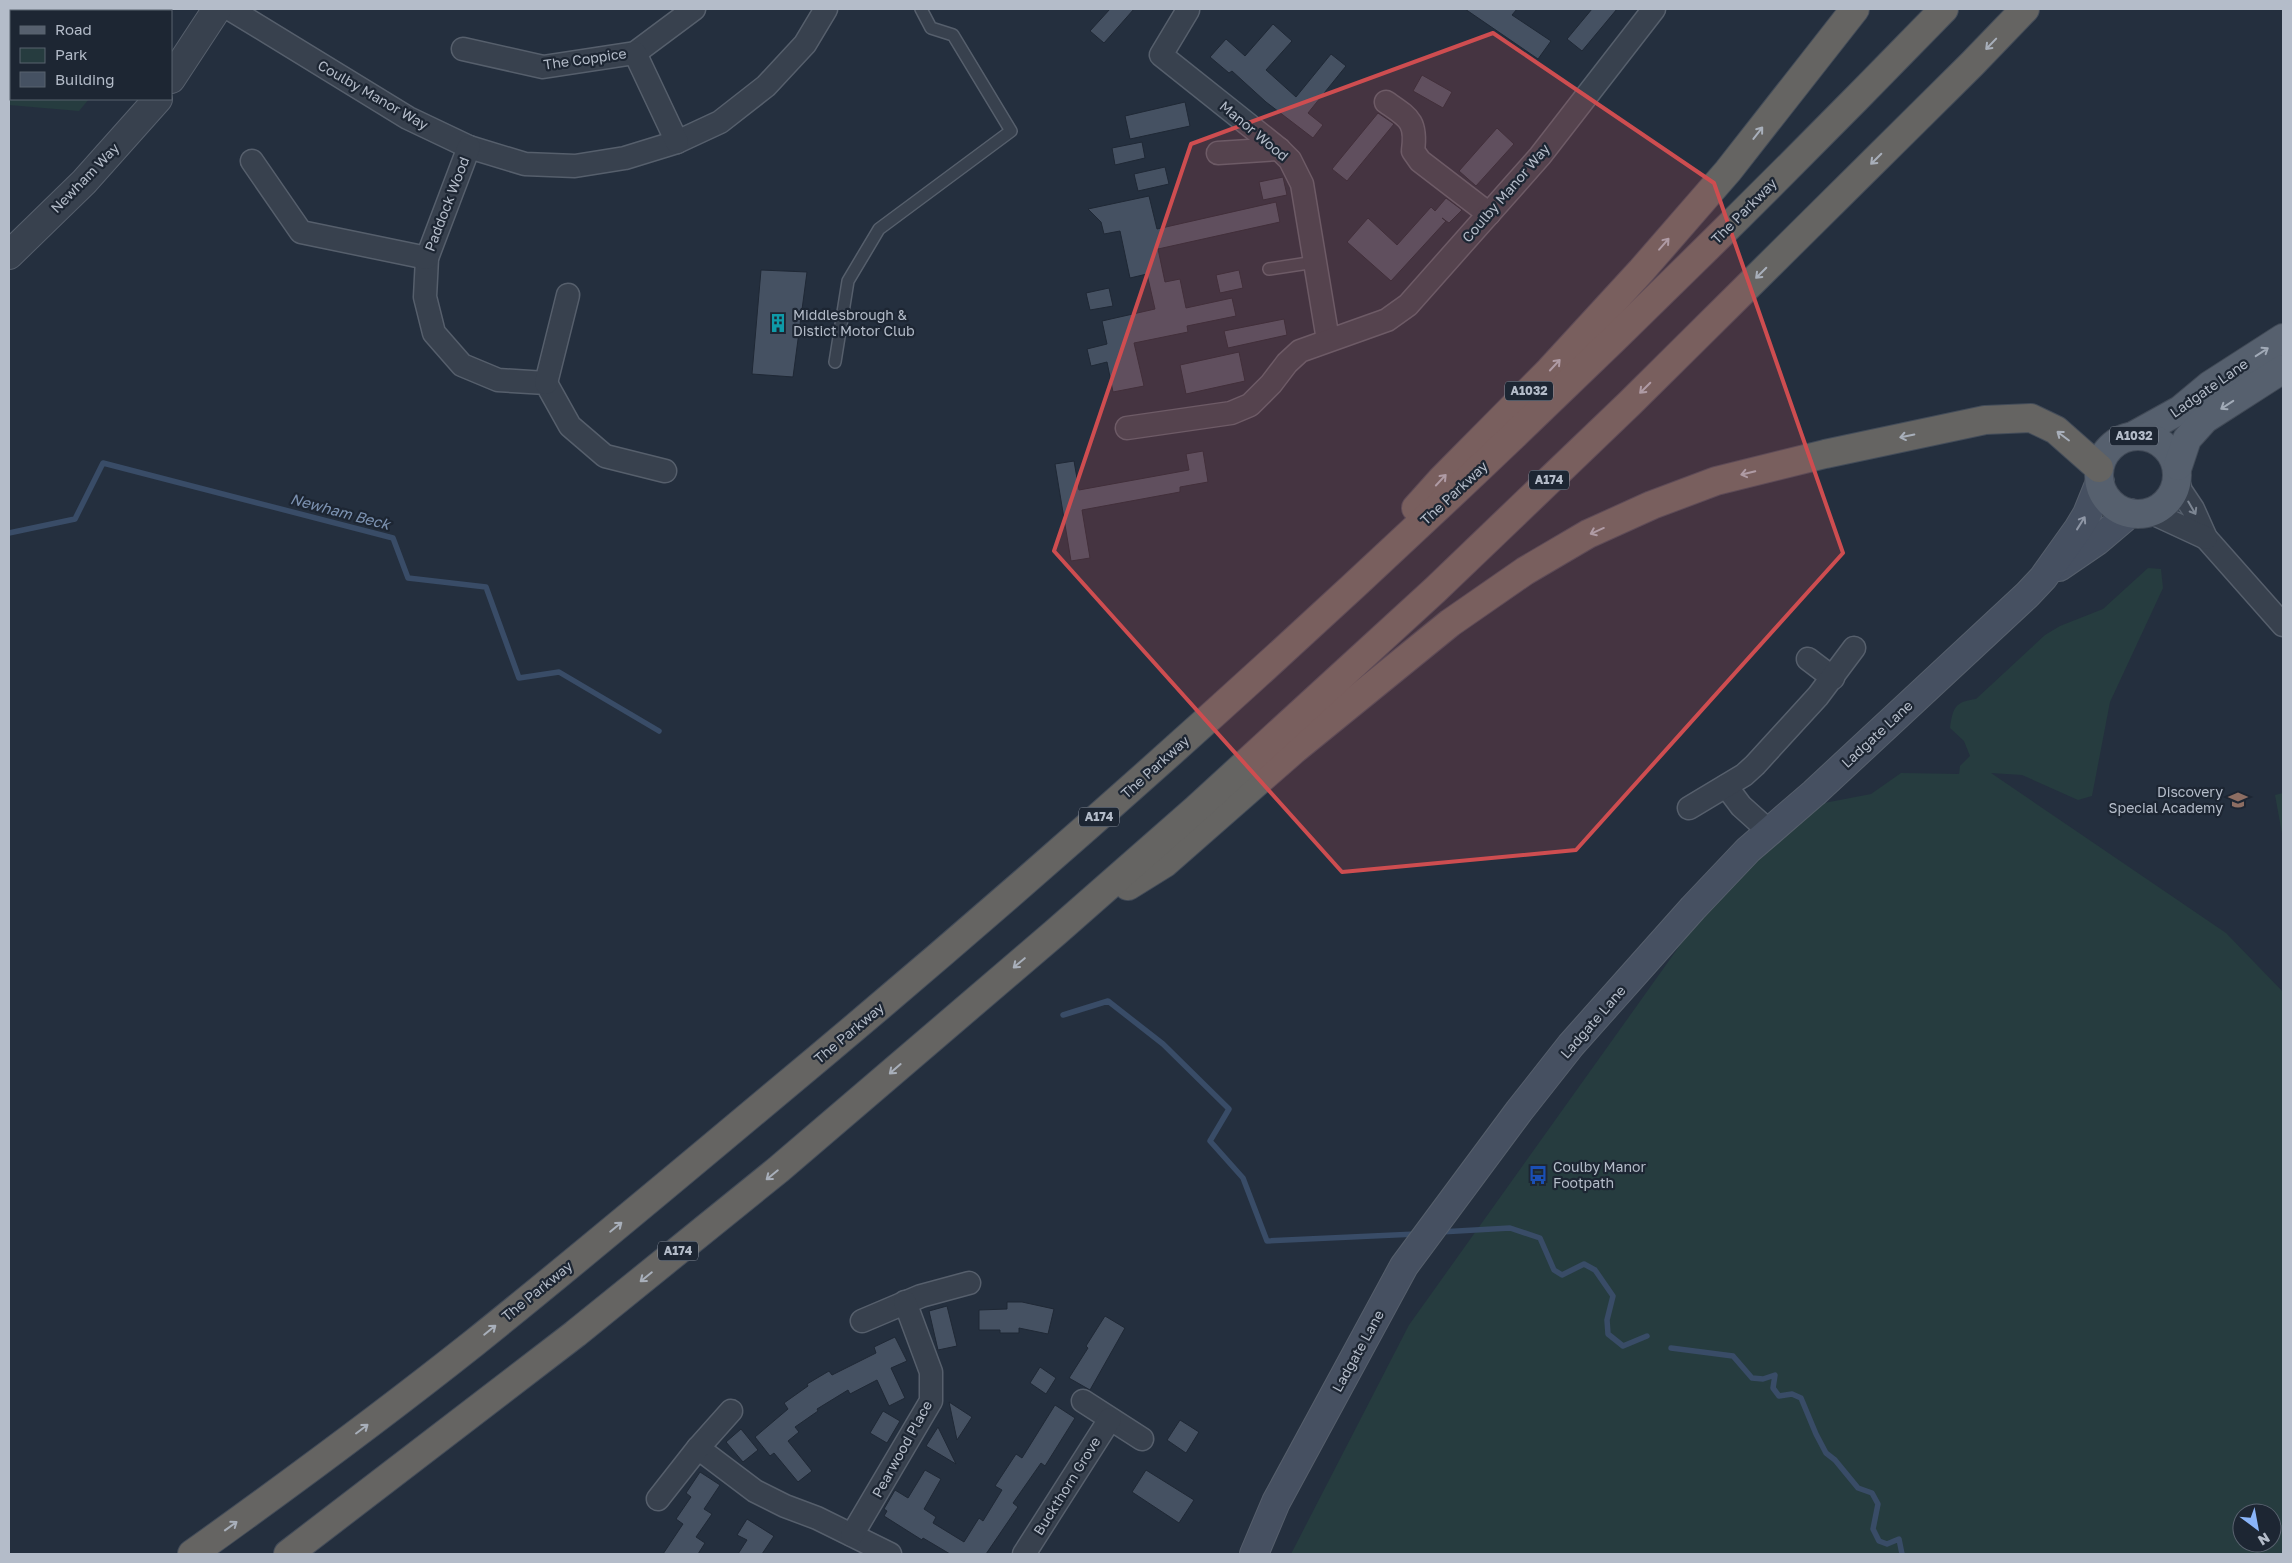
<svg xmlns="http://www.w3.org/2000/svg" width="2292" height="1563" viewBox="0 0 2292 1563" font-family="'Golos Text',sans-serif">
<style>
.green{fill:#263c3f;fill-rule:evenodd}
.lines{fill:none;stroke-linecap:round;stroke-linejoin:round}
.stream{stroke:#394c67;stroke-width:5.5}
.building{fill:#455162;stroke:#1f2835}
.service-casing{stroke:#565f6c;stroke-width:14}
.minor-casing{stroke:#565f6c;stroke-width:25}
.tertiary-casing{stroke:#565f6c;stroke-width:30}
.secondary-casing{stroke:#565f6c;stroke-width:30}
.primary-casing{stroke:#414a57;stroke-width:30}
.trunk-casing{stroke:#434c59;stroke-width:30}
.service{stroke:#38414e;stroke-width:11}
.minor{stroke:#38414e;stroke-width:22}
.tertiary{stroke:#38414e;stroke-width:28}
.secondary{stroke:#465061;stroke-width:28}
.primary{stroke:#56606e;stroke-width:28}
.trunk{stroke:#656462;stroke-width:28}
.oneway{stroke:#a8afba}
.oneway2{stroke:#a1aab7}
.oneway3{stroke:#7c8592}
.oneway4{stroke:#8e96a5}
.marked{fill:#ce4d50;fill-opacity:0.2;stroke:#ce4d50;stroke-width:4;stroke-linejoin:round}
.labels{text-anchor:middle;stroke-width:4.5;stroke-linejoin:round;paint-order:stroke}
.shield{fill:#1d2633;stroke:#878f9c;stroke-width:1}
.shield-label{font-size:12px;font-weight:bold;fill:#b4bcc9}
.street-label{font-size:14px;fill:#b4bcc9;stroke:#1d2633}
.poi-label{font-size:14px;fill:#b4bcc9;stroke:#1d2633;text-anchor:start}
.water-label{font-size:15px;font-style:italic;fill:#7c92b1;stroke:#1d2633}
</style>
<rect width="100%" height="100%" fill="#242f3e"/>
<g class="green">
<polygon points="11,9 159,9 157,11 11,11 11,99 89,99 79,111 9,105 9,15"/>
<path d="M2148 568 2161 569 2163 588 2110 702 2092 796 2078 800 2022 775 1991 773 2226 933 2283 992V1554H1291L1409 1325 1748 850 1819 804 1871 794 1901 773 1959 774 1960 766 1970 756 1964 741 1950 728C1953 707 1955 702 1976 699L2045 635 2060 626 2103 609ZM2242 1513H2272V1543H2242Z"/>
<polygon points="2283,793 2283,839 2275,795"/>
</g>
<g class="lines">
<g class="stream">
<polyline points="9,533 75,519 103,463 393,538 408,578 486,587 519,678 559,672 659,731"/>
<polyline points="1063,1015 1108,1001 1163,1044 1229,1109 1210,1141 1243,1178 1267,1241 1416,1234"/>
<polyline points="1440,1232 1510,1228 1540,1238 1554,1270 1562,1275 1584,1264 1595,1270 1613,1296 1607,1320 1608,1334 1623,1346 1647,1336"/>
<polyline points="1671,1348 1733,1356 1752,1378 1763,1379 1775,1375 1773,1388 1779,1396 1792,1394 1801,1398 1816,1434 1826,1453 1835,1460 1858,1488 1872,1493 1878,1504 1873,1529 1879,1541 1887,1544 1899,1539 1902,1554"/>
</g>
</g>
<g class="building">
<polygon points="1110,9 1134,9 1104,43 1090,31"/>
<polygon points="1465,9 1517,9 1512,15 1551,41 1538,59"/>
<polygon points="1592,9 1617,9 1582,51 1567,39"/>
<polygon points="1273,24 1292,41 1266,70 1296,97 1331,54 1346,66 1308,113 1323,125 1313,138 1266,102 1232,71 1229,73 1210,57 1226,39 1245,56"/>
<polygon points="1422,75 1452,92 1443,108 1413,91"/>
<polygon points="1185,102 1190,126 1130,139 1125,116"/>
<polygon points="1378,113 1394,124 1347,181 1332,169"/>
<polygon points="1497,128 1514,144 1476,186 1459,171"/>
<polygon points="1142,142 1145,158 1115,165 1112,148"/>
<polygon points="1165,167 1169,184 1138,191 1134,174"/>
<polygon points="1283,177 1287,195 1263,200 1259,182"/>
<polygon points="1149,196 1157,229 1276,202 1280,222 1158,249 1165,282 1180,279 1186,308 1232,298 1236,316 1187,326 1188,332 1134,343 1144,386 1113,392 1107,362 1091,366 1087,349 1107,344 1102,321 1155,309 1147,274 1130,278 1120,231 1104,234 1101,222 1088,209"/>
<polygon points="1446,198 1462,210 1449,223 1442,218 1446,221 1391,281 1347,242 1368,218 1397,245 1431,207 1435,211"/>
<polygon points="761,270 807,272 793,377 752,374"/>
<polygon points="1239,270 1243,288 1220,293 1216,275"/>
<polygon points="1109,288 1113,306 1090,310 1086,293"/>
<polygon points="1284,319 1287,335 1228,348 1224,331"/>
<polygon points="1239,352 1245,381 1186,394 1180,365"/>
<polygon points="1203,451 1208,482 1180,487 1180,492 1082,510 1090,558 1071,561 1055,464 1074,461 1079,490 1189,470 1186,454"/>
<polygon points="1007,1302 1022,1302 1054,1309 1048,1334 1019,1328 1019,1333 1000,1333 1000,1330 979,1330 979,1310 1007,1309"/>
<polygon points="947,1306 957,1346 938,1350 929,1311"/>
<polygon points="1105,1316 1125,1328 1090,1390 1069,1378 1088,1348 1086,1346"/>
<polygon points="895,1337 907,1361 891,1368 905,1398 889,1406 877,1380 850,1394 848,1390 817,1409 818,1411 795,1427 799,1432 788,1441 812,1471 798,1482 774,1453 770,1456 755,1437 788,1409 784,1403 808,1386 807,1384 829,1371 832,1375 876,1353 874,1347"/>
<polygon points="1040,1367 1056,1378 1046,1394 1030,1383"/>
<polygon points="949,1402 972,1417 957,1440"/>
<polygon points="1055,1405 1075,1418 1045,1466 1041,1463 1013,1503 1018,1507 986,1554 950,1554 923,1538 922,1540 884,1516 887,1511 884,1509 895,1490 908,1498 925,1470 941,1479 924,1509 936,1517 933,1523 964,1542 979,1518 983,1521 1002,1490 995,1486 1016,1454 1022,1458"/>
<polygon points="883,1411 900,1421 887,1443 870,1433"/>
<polygon points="1180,1420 1199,1432 1186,1453 1167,1440"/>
<polygon points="938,1427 956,1464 926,1446"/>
<polygon points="741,1429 758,1450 743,1462 726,1442"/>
<polygon points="1146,1470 1194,1500 1179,1523 1132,1492"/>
<polygon points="700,1472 720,1485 704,1509 712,1514 696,1537 705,1543 698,1554 663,1554 683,1524 676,1519 691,1497 686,1493"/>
<polygon points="747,1519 774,1536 762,1554 738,1554 747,1540 737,1535"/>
</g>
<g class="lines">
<g class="service-casing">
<g id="service">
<polyline points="1269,269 1315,262"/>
<polyline points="835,362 848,281 879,229 1011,131 953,35 931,28 921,9"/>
</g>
</g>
<g class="minor-casing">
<g id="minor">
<polyline points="230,9 408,118 469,147 525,164 575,166 625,158 677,142 720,122 766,86 805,44 826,9"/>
<polyline points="1188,10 1161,55 1279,149 1290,160 1302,184 1328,340"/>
<polyline points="463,49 543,67 635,53 694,9"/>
<polyline points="635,53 677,142"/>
<path d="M1386 102C1409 118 1417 121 1413 151L1420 161 1489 214"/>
<polyline points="469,147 427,258 425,297 434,333 462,365 498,380 546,383 570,426 605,456 665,471"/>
<polyline points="1218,153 1279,149"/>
<polyline points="252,161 301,232 427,258"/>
<polyline points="546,383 568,295"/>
<polyline points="1127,428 1231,413 1250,405 1271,384 1287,363 1300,351 1387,320 1408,305 1540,156 1654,9"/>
<polyline points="2177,478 2181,491 2193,509 2206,538 2283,625"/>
<polyline points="2150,512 2206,538"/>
<polyline points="1808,659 1833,678"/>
<polyline points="1726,786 1741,806 1771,833"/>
<polyline points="1689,808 1744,775 1755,765 1818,696 1854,648"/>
<polyline points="862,1321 921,1296 969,1283"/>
<polyline points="1083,1401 1142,1439"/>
<polyline points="698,1448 755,1491 785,1506 817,1518 890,1554"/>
<polyline points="658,1499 698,1448 731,1411"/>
<polyline points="852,1535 931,1401 931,1372 905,1302"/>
<polyline points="1024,1554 1110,1419"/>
</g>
</g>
<g class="tertiary-casing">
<g id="tertiary">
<polyline points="171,79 217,9"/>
<polyline points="9,255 84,182 158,99"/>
</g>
</g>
<g class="secondary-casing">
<g id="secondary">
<polyline points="2059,567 2097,541 2130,513"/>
<polyline points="1254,1554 1276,1502 1404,1266 1519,1111 1571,1045 1693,908 1748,850 1814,793 2027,595 2043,578 2078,529 2087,514 2100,482"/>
</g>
</g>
<g class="primary-casing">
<g id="primary">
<polyline points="2133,436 2180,410 2210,385 2283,338"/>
<circle cx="2138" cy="475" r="39"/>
<polyline points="2178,466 2187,439 2205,419 2283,369"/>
</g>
</g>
<g class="trunk-casing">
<g id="trunk">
<polyline points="1416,508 1442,479 1550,370 1641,271 1728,171 1855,9"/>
<polyline points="1128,886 1165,863 1295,749 1450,623 1525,571 1588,534 1652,505 1716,481 1825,454 1985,420 2031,418 2056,430 2099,468"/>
<path d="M192 1554C287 1486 382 1416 474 1343 575 1262 674 1179 773 1096 1183 755 1573 391 1944 9"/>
<polyline points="288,1554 575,1334 779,1169 1056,932 1196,809 1435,590 1630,403 1972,64 2025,9"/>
</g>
</g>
<use href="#service" class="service"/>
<use href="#minor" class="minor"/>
<use href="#tertiary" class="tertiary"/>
<use href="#secondary" class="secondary"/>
<use href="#primary" class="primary"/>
<use href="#trunk" class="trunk"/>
</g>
<defs><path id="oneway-shaft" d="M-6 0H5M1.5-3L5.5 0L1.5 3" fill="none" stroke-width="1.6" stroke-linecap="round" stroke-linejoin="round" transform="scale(1.25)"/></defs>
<g class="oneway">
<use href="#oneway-shaft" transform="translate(1991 44) rotate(134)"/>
<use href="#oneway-shaft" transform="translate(1758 133) rotate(-52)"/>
<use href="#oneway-shaft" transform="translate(1876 159) rotate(135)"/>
<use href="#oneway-shaft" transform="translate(1664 244) rotate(-49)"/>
<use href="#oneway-shaft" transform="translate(1761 273) rotate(135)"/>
<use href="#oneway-shaft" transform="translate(1555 365) rotate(-47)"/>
<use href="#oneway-shaft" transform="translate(1645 388) rotate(135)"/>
<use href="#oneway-shaft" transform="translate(1907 436) rotate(168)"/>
<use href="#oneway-shaft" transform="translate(2063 436) rotate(-143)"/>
<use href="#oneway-shaft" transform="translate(1748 473) rotate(166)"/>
<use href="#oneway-shaft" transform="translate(1441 480) rotate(-47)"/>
<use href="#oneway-shaft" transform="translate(1597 531) rotate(156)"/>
<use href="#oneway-shaft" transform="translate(1019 963) rotate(140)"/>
<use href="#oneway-shaft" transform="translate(895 1069) rotate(139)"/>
<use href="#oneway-shaft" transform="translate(772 1175) rotate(141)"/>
<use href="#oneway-shaft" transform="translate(616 1227) rotate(-39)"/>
<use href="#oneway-shaft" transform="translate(646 1277) rotate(141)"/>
<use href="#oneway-shaft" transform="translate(490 1330) rotate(-39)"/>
<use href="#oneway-shaft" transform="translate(362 1429) rotate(-37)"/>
<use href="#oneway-shaft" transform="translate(231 1526) rotate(-36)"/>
</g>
<g class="oneway2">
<use href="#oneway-shaft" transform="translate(2262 352) rotate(-33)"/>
<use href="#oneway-shaft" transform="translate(2227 405) rotate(147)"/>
</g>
<use class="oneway3" href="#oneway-shaft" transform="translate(2192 508) rotate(60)"/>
<use class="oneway4" href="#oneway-shaft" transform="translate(2081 523) rotate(-58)"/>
<path class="marked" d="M1493 33 1714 183 1843 553 1576 850 1342 872 1054 551 1191 144Z"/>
<defs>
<g id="building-bare" transform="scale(1.5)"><path d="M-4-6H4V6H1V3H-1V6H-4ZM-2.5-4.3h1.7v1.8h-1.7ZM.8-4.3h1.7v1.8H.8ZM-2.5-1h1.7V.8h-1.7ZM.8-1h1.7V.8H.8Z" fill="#0f9aa8" stroke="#1d2633" stroke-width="2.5" paint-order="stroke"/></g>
<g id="school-bare" transform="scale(1.5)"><path d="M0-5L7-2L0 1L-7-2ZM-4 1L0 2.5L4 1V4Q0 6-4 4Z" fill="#8d6e63" stroke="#1d2633" stroke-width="2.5" paint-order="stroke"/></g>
<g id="bus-bare" transform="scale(1.5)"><path d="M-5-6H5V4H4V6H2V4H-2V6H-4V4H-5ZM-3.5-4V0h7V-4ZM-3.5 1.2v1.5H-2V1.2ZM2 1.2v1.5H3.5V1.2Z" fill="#1a4fb4" stroke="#1d2633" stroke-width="2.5" paint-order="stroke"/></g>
</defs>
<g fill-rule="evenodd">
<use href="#building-bare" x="778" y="323"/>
<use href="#school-bare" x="2238" y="800"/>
<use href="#bus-bare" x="1538" y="1175"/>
</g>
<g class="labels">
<g class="shield">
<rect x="1505" y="381.5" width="48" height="19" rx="4"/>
<rect x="2110" y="426.5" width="48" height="19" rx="4"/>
<rect x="1529" y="470.5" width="40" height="19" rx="4"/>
<rect x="1079" y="807.5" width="40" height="19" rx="4"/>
<rect x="658" y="1241.5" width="40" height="19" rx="4"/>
</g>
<g class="shield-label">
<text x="1529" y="395">A1032</text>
<text x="2134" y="440">A1032</text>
<text x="1549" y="484">A174</text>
<text x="1099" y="821">A174</text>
<text x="678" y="1255">A174</text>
</g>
<g class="street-label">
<text transform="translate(585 59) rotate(-8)" y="5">The Coppice</text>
<text transform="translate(373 95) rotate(30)" y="5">Coulby Manor Way</text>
<text transform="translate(1254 131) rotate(40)" y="5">Manor Wood</text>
<text transform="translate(85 178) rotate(-46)" y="5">Newham Way</text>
<text transform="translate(1506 193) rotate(-49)" y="5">Coulby Manor Way</text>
<text transform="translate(447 204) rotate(-69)" y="5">Paddock Wood</text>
<text transform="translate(1744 211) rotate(-45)" y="5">The Parkway</text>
<text transform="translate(2209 388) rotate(-35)" y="5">Ladgate Lane</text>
<text transform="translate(1454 493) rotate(-43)" y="5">The Parkway</text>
<text transform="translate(1877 734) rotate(-43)" y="5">Ladgate Lane</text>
<text transform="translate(1155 767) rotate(-42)" y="5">The Parkway</text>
<text transform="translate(1593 1022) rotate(-49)" y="5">Ladgate Lane</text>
<text transform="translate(849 1033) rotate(-40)" y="5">The Parkway</text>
<text transform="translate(537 1291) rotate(-39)" y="5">The Parkway</text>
<text transform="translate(1358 1351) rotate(-61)" y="5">Ladgate Lane</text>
<text transform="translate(902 1449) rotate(-61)" y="5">Pearwood Place</text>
<text transform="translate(1067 1486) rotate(-58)" y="5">Buckthorn Grove</text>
</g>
<g class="poi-label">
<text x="793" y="320">Middlesbrough &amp;<tspan x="793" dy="16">Distict Motor Club</tspan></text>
<text x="2223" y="797" text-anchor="end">Discovery<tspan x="2223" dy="16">Special Academy</tspan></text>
<text x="1553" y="1172">Coulby Manor<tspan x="1553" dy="16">Footpath</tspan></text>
</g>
<g class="water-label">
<text transform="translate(340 512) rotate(15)" y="5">Newham Beck</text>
</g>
</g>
<rect width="2292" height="1563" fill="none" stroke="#b4bcc9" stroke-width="20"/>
<rect x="10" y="10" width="162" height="90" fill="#1d2633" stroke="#59626f"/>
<rect x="20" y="26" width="25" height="8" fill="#56606e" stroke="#59626f"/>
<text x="55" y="35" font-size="15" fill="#b4bcc9">Road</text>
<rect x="20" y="48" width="25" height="15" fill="#263c3f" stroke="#59626f"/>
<text x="55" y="60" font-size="15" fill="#b4bcc9">Park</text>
<rect x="20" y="72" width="25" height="15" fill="#455162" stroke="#59626f"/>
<text x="55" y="85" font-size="15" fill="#b4bcc9">Building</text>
<g transform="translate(2257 1528) rotate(148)"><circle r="24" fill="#1d2633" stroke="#59626f"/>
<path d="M0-4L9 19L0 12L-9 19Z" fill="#8ab4f8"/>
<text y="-8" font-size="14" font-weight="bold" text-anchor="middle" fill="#b4bcc9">N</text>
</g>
</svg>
